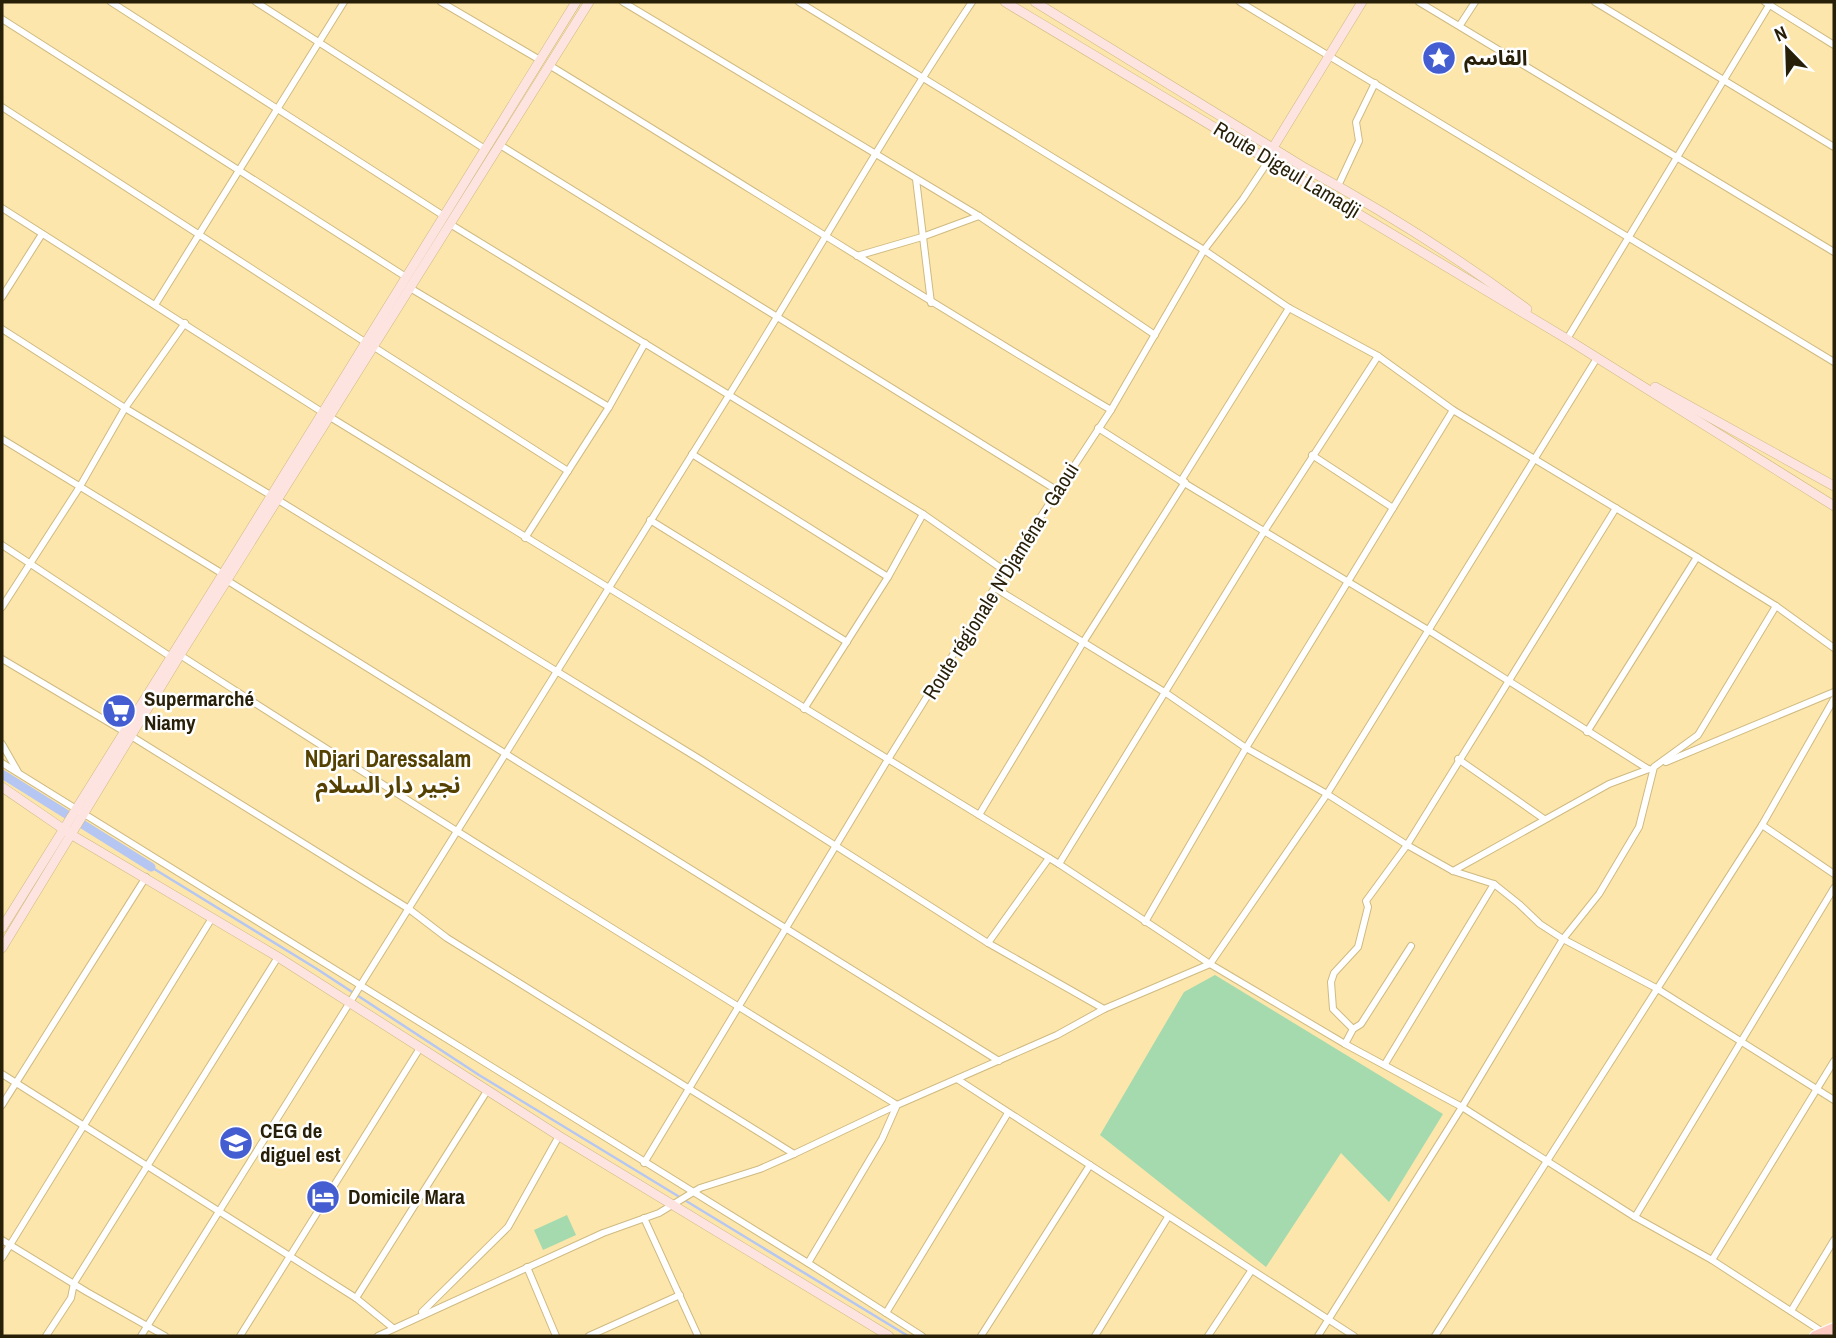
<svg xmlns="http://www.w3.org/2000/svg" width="1836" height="1338" viewBox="0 0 1836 1338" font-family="'Archivo Narrow','Noto Sans Arabic',sans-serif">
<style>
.green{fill:#a4daae}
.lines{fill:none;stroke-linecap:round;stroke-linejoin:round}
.stream{stroke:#b6c6f3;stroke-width:2.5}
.canal{stroke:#b6c6f3;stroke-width:9}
.street-casing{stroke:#cfba81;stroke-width:8}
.secondary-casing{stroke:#cfba81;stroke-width:10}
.primary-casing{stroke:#fff;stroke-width:12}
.street{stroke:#fff;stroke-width:6}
.secondary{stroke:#fee4e0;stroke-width:9}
.primary{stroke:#fdcac1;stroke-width:10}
.labels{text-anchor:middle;stroke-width:5;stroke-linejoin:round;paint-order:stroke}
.poi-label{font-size:21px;font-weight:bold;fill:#281f08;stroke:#fff;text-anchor:start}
.street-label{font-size:21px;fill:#281f08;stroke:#fff}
.neighbourhood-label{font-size:23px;font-weight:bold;fill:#554202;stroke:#fff}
</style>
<rect width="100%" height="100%" fill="#fce6ac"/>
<g class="green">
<polygon points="1215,975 1443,1114 1389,1202 1341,1153 1266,1267 1100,1135 1184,992"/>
<polygon points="567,1215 576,1235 543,1250 534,1230"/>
</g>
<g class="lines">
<polyline class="stream" points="151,867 317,969 479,1075 908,1336"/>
<polyline class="canal" points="2,774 151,867"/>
<g class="street-casing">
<g id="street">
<polyline points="111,2 444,216"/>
<polyline points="256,2 485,149"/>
<polyline points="441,2 540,60"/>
<polyline points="623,2 979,216 1155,335"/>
<polyline points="799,2 1204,250 1289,308 1378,356 1453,410 1697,557 1776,606 1834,648"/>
<polyline points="1240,2 1834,362"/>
<polyline points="1419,2 1834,252"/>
<polyline points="1595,2 1834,147"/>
<polyline points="1765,2 1834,45"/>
<polyline points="2,19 406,277"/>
<polyline points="1460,25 1475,2"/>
<path d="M549 65C737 180 922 298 1111 410"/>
<polyline points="2,107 365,342"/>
<polyline points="500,145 1058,491"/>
<polyline points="916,179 931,303"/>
<polyline points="1338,186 1359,141 1356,122 1375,83"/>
<polyline points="2,208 322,412"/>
<polyline points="450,224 923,514"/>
<polyline points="857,256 922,237 979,216"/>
<polyline points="410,288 609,407"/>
<polyline points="2,297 42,234"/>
<polyline points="155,305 344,2"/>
<polyline points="2,329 125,408 272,496"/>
<polyline points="1567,339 1771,2"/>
<polyline points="374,347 568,471"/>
<polyline points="330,417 1059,864 1210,964 1345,1044 1462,1107 1635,1217 1712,1260 1829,1336"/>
<polyline points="1098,428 1181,481 1428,630 1648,769"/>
<polyline points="2,439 223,574"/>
<polyline points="692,454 888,577"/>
<polyline points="1312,455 1393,508"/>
<polyline points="1181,481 1289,308"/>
<polyline points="278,500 701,760 988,943 1104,1009"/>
<polyline points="650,520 847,642"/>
<polyline points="525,538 609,407 645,343"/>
<polyline points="2,545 171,657"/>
<polyline points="228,581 999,1061"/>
<polyline points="995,588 1166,693 1246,748 1327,794 1407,845 1453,871 1494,884 1519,904 1540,924 1563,939 1656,988 1834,1100"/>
<polyline points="2,607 79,488 125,408 185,323"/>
<path d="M180 655C417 808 657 956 897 1105L882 1139 808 1263"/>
<polyline points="2,659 125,732"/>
<polyline points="804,709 888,577 923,514 1005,571"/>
<polyline points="1587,732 1697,557"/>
<polyline points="131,736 409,909 447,938 794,1154"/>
<polyline points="2,744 18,772"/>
<polyline points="1458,759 1544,819"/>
<polyline points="1666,762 1834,692"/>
<polyline points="2,763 808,1263 922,1336"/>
<polyline points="979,815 1084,641 1185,482"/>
<polyline points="1762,825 1834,874"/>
<polyline points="1059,864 1265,530 1378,356"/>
<polyline points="1453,871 1609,784 1649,769"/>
<polyline points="1145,922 1246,748 1453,410"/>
<polyline points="988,943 1049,858"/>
<polyline points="1353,1029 1333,1009 1331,982 1334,973 1358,947 1368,907 1366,901 1407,845 1616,508"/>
<polyline points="1345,1044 1353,1029 1361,1024 1411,946"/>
<polyline points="1385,1064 1494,884"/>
<polyline points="2,1074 356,1298 393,1328"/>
<polyline points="957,1079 1354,1336"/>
<polyline points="2,1105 146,877"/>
<polyline points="644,1163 887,761 1005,571 1111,410 1204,250 1243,199 1269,160"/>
<polyline points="1635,1217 1834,888"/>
<polyline points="644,1218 698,1336"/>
<polyline points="2,1240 87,1292 165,1336"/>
<polyline points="2,1258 212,918"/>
<polyline points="1712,1260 1834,1061"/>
<polyline points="527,1267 556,1336"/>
<polyline points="356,1298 487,1091"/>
<polyline points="1791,1311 1834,1240"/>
<polyline points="422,1312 508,1227 559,1136"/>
<polyline points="886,1313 1008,1113"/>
<polyline points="46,1336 71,1298 74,1283 278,957"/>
<path d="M141 1336C338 1022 535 707 731 392 812 262 887 129 972 2"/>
<polyline points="240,1336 420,1048"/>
<polyline points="378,1336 603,1233 659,1213 700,1188 760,1169 794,1154 897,1105 1057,1035 1104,1009 1210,964 1327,794 1597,358"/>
<polyline points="589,1336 680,1295"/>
<polyline points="981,1336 1090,1165"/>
<polyline points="1095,1336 1168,1217"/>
<polyline points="1208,1336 1251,1271"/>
<polyline points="1318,1336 1462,1107 1563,939 1599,894 1639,827 1654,767 1698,735 1776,606"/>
<polyline points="1435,1336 1762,825 1834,699"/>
</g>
</g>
<g class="secondary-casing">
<g id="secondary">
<polyline points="1005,2 1567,339 1834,506"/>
<path d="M1035 2 1305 168C1382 210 1457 257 1527 309"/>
<polyline points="1271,151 1362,2"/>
<polyline points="1655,387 1834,486"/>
<polyline points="2,787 72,835 278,957 559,1136 889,1336"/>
<polyline points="2,928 223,574 576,2"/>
<polyline points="2,948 180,655 589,2"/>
</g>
</g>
<g class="primary-casing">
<polyline id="primary" points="1815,1336 1834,1328"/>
</g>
<use href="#street" class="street"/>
<use href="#secondary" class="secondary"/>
<use href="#primary" class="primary"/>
</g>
<defs>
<g id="sight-disc" transform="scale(1.75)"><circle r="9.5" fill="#445ed1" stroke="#fff"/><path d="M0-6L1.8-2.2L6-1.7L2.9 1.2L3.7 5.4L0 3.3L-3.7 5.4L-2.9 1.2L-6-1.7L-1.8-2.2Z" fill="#fff"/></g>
<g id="supermarket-disc" transform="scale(1.75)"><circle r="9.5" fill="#445ed1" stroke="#fff"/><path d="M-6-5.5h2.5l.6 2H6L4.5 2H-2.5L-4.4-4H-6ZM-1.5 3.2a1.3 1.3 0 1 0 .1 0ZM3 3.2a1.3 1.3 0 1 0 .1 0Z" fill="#fff"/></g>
<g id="school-disc" transform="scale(1.75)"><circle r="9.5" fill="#445ed1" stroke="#fff"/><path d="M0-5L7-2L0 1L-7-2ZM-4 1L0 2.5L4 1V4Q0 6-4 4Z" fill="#fff"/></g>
<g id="hotel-disc" transform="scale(1.75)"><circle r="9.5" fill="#445ed1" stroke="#fff"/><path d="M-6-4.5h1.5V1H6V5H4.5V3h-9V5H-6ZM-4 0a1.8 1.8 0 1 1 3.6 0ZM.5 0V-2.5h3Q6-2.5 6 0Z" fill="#fff"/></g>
</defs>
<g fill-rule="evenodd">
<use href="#sight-disc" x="1439" y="58"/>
<use href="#supermarket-disc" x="119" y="711"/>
<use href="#school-disc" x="236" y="1143"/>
<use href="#hotel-disc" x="323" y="1197"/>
</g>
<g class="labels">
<g class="poi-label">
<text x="1464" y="65">القاسم</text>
<text x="144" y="706">Supermarché<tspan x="144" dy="24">Niamy</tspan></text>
<text x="260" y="1138">CEG de<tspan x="260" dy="24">diguel est</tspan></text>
<text x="348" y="1204">Domicile Mara</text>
</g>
<g class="street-label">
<text transform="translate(1287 170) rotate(31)" y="7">Route Digeul Lamadji</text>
<text transform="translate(1001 581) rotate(-58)" y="7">Route régionale N'Djaména - Gaoui</text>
</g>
<g class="neighbourhood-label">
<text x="388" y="767">NDjari Daressalam<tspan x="388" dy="26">نجير دار السلام</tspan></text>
</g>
</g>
<rect width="1836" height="1338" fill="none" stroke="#281f08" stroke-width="7"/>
<g transform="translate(1787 49) rotate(337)" stroke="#ffffff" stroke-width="5" paint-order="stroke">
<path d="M0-5L12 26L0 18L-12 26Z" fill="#281f08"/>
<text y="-10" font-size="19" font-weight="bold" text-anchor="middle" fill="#281f08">N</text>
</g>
</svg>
